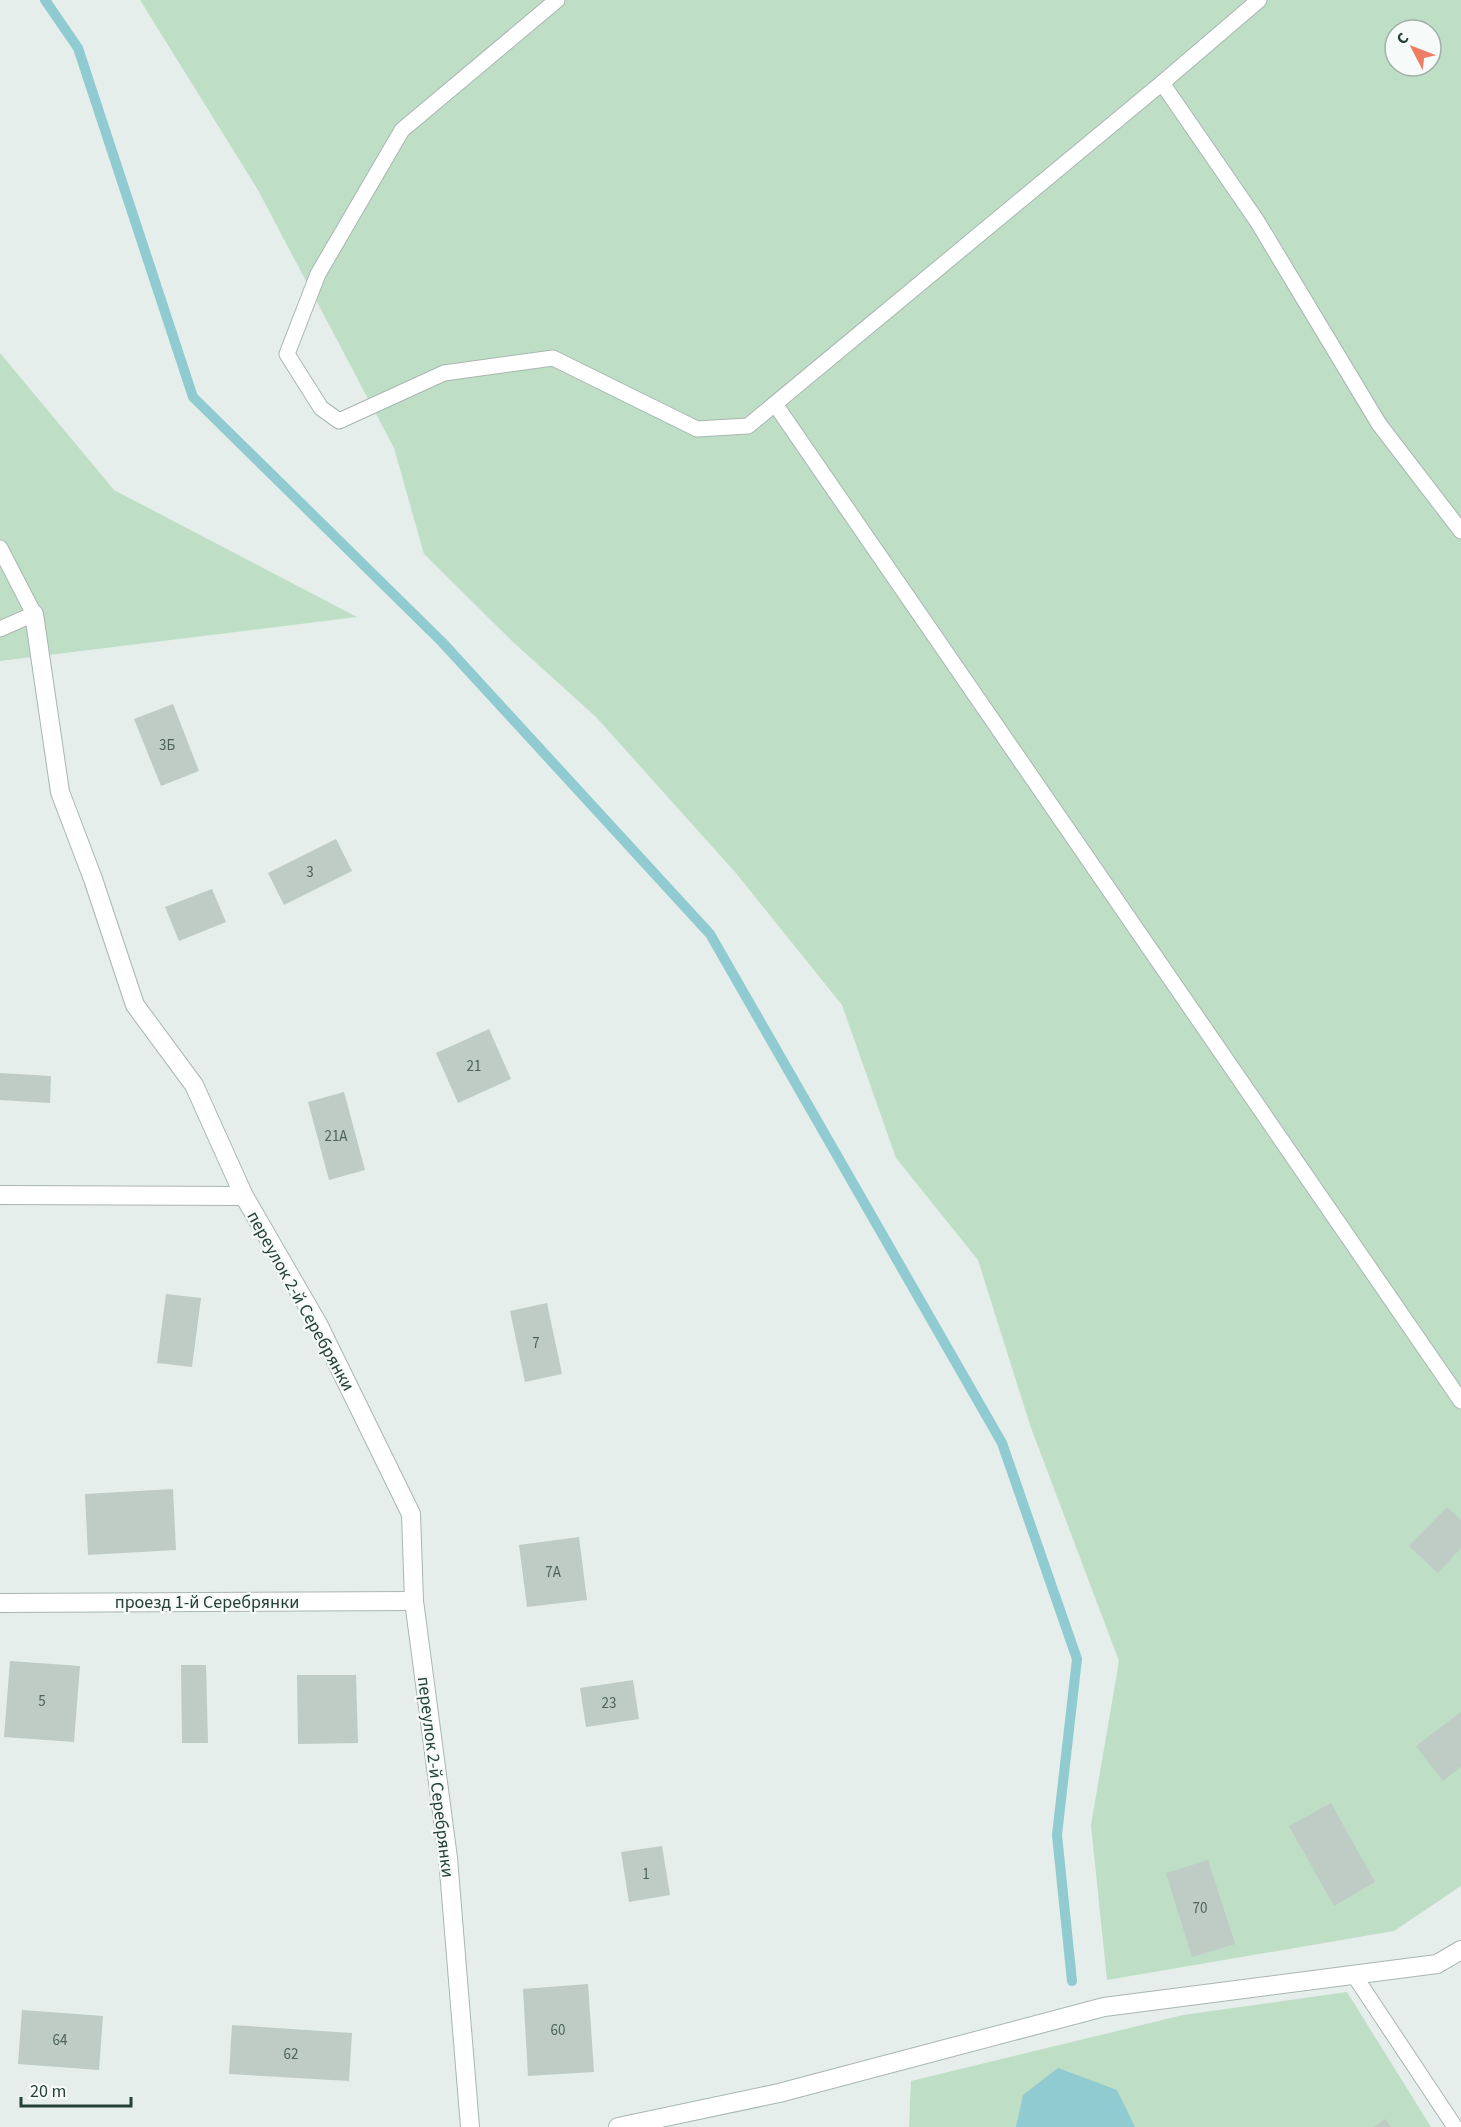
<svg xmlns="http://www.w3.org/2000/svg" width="1461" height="2127" viewBox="0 0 1461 2127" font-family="'Source Sans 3',sans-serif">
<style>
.green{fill:#bfdec6;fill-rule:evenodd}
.water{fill:#90cbd1}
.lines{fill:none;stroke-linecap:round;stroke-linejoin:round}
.stream{stroke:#90cbd1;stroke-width:10}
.building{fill:#beccc5}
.service-casing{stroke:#a8b6b1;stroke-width:17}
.minor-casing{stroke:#a8b6b1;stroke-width:20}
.tertiary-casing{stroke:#a8b6b1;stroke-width:20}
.service{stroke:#fff;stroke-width:15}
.minor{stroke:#fff;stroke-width:18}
.tertiary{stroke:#fff;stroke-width:18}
.labels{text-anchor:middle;stroke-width:4.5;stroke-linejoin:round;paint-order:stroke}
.number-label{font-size:15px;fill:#4b635a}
.street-label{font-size:18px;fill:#254037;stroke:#f6faf8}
</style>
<rect width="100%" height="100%" fill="#e5eeea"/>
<g class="green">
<path d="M140 0H1461V1886L1394 1931 1107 1980 1091 1825 1119 1661 1030 1425 978 1260 896 1158 842 1005 735 872 596 717 513 642 424 554 394 448 258 190ZM1395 30H1431V66H1395Z"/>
<polygon points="0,353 114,490 357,617 0,661"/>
<polygon points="1347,1992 1431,2127 909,2127 911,2081 1183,2015"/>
</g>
<polygon class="water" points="1058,2068 1117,2090 1135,2127 1016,2127 1023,2095"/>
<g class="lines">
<polyline class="stream" points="45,0 78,48 193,397 442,642 710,934 1002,1443 1077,1659 1057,1835 1072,1981"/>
</g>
<g class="building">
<polygon points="173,704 199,771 161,786 134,719"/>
<polygon points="336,839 352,871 284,905 268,873"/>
<polygon points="212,889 226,922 179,941 165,907"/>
<polygon points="489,1029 511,1079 458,1103 436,1053"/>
<polygon points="0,1073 51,1076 50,1103 0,1100"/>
<polygon points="344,1092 365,1170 329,1180 308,1102"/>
<polygon points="166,1294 201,1298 192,1367 157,1363"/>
<polygon points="547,1303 562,1374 525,1382 510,1311"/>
<polygon points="173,1489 176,1550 88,1555 85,1494"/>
<polygon points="1447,1507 1461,1520 1461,1548 1438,1573 1409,1546"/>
<polygon points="579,1537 587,1600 527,1607 519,1545"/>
<polygon points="10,1661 80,1666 74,1742 4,1737"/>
<polygon points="181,1665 206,1665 208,1743 182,1743"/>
<polygon points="297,1675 356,1675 358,1743 298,1744"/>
<polygon points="633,1680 639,1719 586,1727 580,1688"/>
<polygon points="1461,1712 1461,1767 1443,1781 1416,1746"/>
<polygon points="1331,1803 1375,1882 1334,1906 1289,1826"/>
<polygon points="662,1846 670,1895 629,1902 621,1852"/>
<polygon points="1208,1860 1235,1944 1192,1957 1166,1873"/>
<polygon points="588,1984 594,2072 528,2076 523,1989"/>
<polygon points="22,2010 103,2016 99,2070 18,2064"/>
<polygon points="232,2025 352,2033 349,2081 229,2074"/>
<polygon points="1385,2119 1391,2127 1374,2127"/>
</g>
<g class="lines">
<g class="service-casing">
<g id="service">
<polyline points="557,0 402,130 318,274 287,354 321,408 339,421 444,373 553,358 697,429 748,426 1162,83"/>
<polyline points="1259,0 1162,83 1257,221 1379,424 1461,531"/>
<polyline points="775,404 1461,1401"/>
<polyline points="0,548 34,614 0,629"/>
<polyline points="1354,1975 1455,2127"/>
</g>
</g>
<g class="minor-casing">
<g id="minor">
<polyline points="34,614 60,792 93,879 135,1005 194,1085 244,1196 318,1324 411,1514 414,1601 448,1858 470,2127"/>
<polyline points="0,1195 244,1196"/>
<polyline points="0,1603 414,1601"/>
</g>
</g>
<g class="tertiary-casing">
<polyline id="tertiary" points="618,2127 779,2093 1104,2007 1437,1964 1461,1950"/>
</g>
<use href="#service" class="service"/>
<use href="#minor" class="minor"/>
<use href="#tertiary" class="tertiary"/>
</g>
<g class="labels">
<g class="number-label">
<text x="167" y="750">3Б</text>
<text x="310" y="877">3</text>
<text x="474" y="1071">21</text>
<text x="336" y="1141">21А</text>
<text x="536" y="1348">7</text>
<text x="553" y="1577">7А</text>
<text x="42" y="1706">5</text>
<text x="609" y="1708">23</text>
<text x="646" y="1879">1</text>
<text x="1200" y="1913">70</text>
<text x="558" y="2035">60</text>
<text x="60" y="2045">64</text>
<text x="291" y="2059">62</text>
</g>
<g class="street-label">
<text transform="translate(301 1301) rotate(61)" y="6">переулок 2-й Серебрянки</text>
<text x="207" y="1608">проезд 1-й Серебрянки</text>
<text transform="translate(436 1777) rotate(83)" y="6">переулок 2-й Серебрянки</text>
</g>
</g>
<g transform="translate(1413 48) rotate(312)"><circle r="28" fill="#f6faf8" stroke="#a2b0ab" stroke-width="1.5"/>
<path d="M0-4.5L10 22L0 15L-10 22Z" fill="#ee7d63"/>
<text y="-9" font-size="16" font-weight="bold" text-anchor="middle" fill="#254037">С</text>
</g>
<path d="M21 2097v9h110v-9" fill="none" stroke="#254037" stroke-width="3"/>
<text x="30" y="2097" font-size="18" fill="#254037" stroke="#f6faf8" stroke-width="4.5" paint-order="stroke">20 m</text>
</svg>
